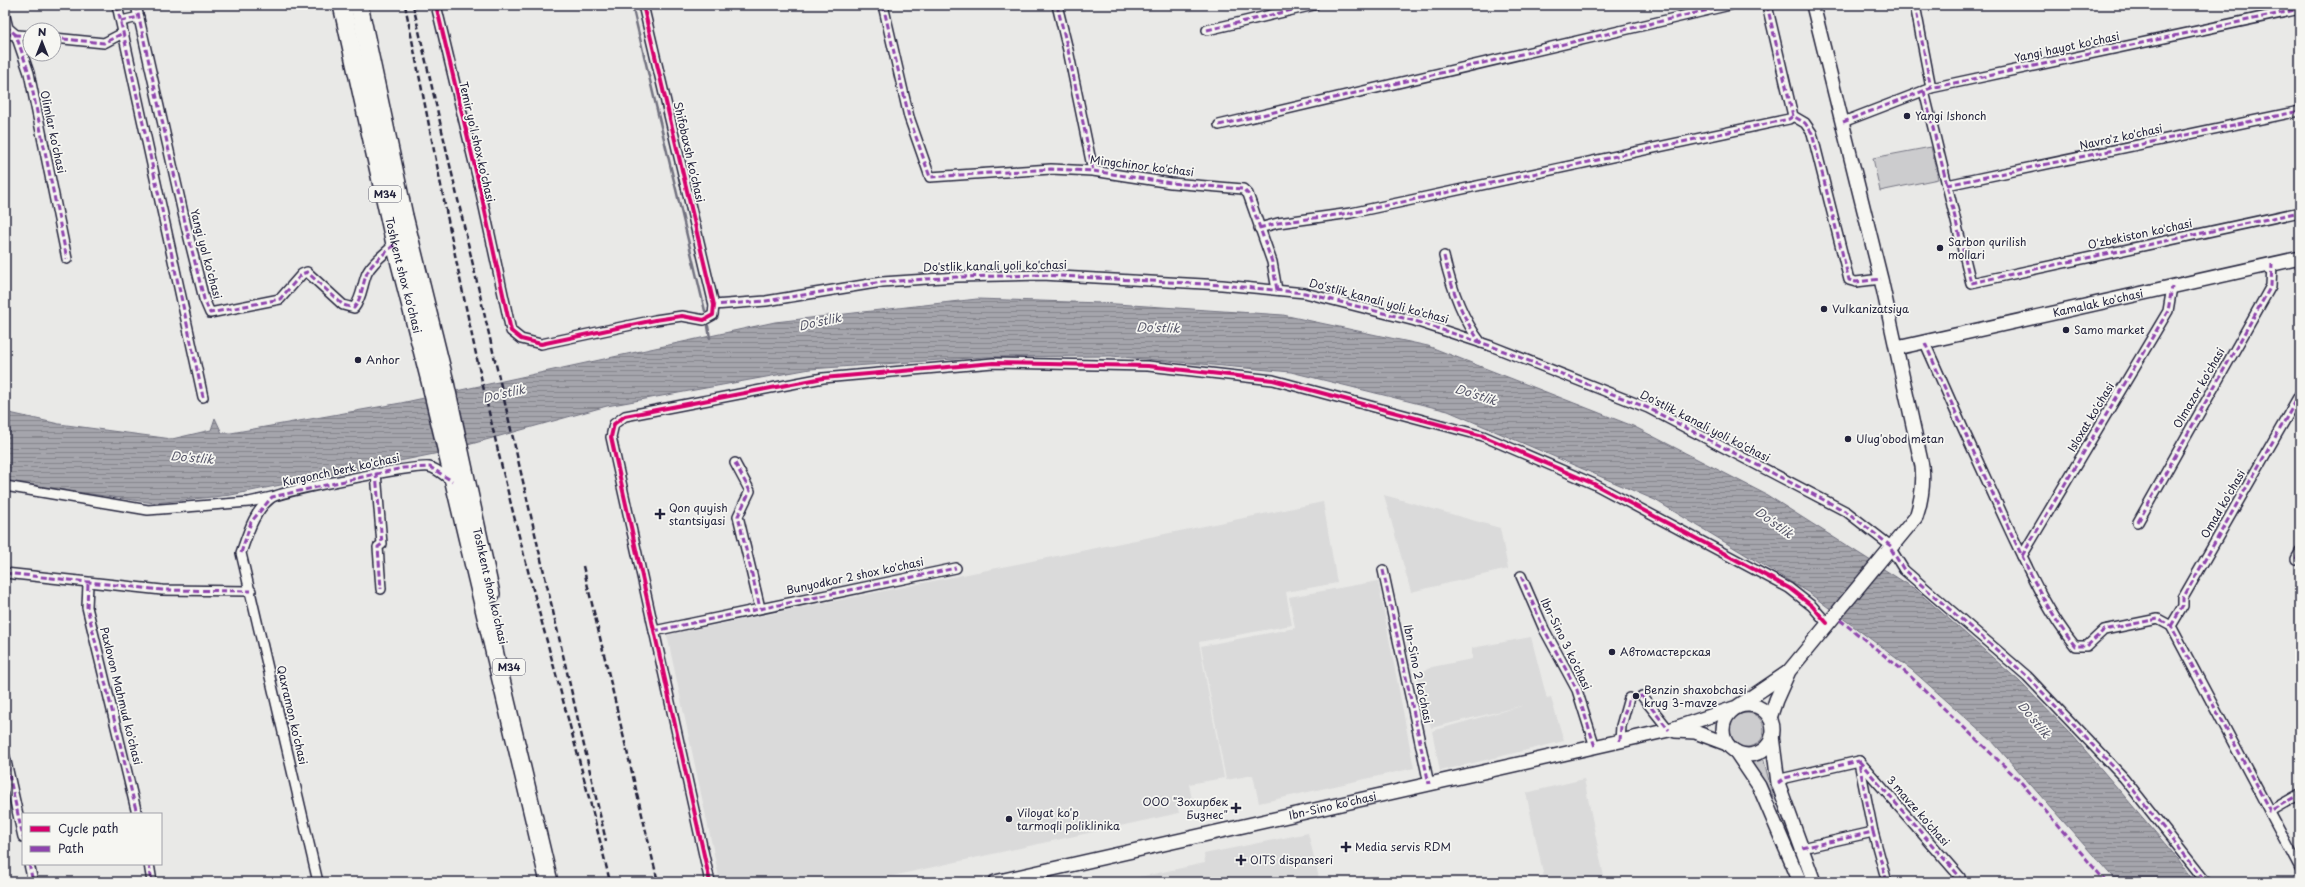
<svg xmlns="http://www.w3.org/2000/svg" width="2305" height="887" viewBox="0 0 2305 887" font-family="'Playpen Sans',sans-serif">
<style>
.built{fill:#dadada}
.grass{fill:#ccccce;stroke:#777784}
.water{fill:url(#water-rules);stroke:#71717f}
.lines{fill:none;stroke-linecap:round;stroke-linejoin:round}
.stream{stroke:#71717f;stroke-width:2.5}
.street-casing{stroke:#22223b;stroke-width:12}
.secondary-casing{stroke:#22223b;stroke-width:16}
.highway-casing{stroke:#22223b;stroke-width:20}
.street{stroke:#f6f6f2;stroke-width:9}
.secondary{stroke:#f6f6f2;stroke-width:13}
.highway{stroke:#f6f6f2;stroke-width:17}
.rail{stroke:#22223b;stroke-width:2.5;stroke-dasharray:6 3;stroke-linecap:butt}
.quiet{stroke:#8e44ad;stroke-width:3;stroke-dasharray:6 3;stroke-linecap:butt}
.cycleway-casing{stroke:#f6f6f2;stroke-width:6}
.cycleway{stroke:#d6006c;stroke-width:4}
.poi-dot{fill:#22223b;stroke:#f6f6f2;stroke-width:1.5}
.labels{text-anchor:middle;stroke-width:3.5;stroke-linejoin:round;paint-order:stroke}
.shield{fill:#f6f6f2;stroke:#626272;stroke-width:1}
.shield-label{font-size:10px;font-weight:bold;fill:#22223b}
.street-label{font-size:11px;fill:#22223b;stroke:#f6f6f2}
.poi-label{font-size:11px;fill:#22223b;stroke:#f6f6f2;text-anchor:start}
.water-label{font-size:12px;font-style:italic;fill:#565668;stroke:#f6f6f2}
</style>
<defs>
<pattern id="water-rules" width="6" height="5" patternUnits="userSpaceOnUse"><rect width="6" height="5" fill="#a5a5ac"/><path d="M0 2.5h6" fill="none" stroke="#86868d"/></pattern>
</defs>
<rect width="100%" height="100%" fill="#e9e9e7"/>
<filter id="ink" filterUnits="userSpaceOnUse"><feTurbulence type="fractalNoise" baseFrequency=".025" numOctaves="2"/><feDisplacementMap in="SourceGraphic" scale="8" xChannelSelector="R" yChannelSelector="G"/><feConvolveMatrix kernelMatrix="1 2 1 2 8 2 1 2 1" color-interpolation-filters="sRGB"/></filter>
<g filter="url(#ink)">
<g class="built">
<polygon points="1384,495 1500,528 1508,569 1411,592"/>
<polygon points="1323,502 1337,583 1286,592 1292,625 1199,642 1224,778 1189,784 1192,800 1177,803 1179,813 865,882 720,882 667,635"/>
<polygon points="1378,581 1414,768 1259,803 1253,775 1226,780 1201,646 1295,628 1289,597"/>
<polygon points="1531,637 1547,699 1551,698 1564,741 1440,771 1432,731 1525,705 1431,728 1417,674 1432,667 1472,659 1472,648"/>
<polygon points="1584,779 1605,882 1545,882 1526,793"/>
<polygon points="1308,833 1320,882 1136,882 1135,878 1205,863 1204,854"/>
</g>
<g class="grass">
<polygon points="1931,147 1938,179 1880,191 1873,158"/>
<circle cx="1747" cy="730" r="17"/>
<polygon points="1763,757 1773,797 1750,760"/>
</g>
<polygon class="water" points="977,299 1101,303 1283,315 1428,346 1633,426 1767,495 1915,589 2019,681 2073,736 2178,859 2194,882 2117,882 1992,741 1912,670 1809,593 1655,500 1448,411 1291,372 1111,356 984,357 810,369 607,406 439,453 231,495 155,503 5,482 5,412 59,424 172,439 211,430 215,418 222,433 231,433 401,403 775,322"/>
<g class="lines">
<g class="stream">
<polyline points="632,5 705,311"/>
<polyline points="708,326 710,338"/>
</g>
<g class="street-casing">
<g id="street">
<polyline points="117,5 203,397"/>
<path d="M136 5 185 222 204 299 210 313 280 299 302 274 307 272 343 305 354 308C362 298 362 285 367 273 373 261 386 253 395 244"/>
<polyline points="436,5 479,184 511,331 521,339 541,344 655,320 682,316 704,320 713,315 714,305 643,5"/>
<polyline points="883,5 909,117 930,177 1051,169 1093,171 1171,183 1243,189 1248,194 1272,262 1277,290"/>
<polyline points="1057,5 1068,50 1093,171"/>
<polyline points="1767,5 1793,116 1805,123 1812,133 1849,280 1856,282 1881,279"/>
<polyline points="1915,5 1931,88"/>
<polyline points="5,16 8,28 16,35 29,73 67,259"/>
<polyline points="121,21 139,17"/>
<polyline points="1207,30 1314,5"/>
<polyline points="5,34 30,36"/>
<polyline points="54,38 104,43 123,33"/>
<polyline points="1924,91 1971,283 2300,212"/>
<polyline points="1843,122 1931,88 2300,9"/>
<polyline points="1219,125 1730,5"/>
<polyline points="1947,185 2300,111"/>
<polyline points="1259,228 1278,223 1351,213 1789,119 1793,116"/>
<path d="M1444 256C1451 287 1462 318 1481 343"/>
<polyline points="714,305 766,301 882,282 957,277 1042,275 1222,285 1305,293 1415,321 1491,346 1648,408 1847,512 1892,547"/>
<path d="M1925 343C1953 407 1982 471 2012 535 2030 573 2048 613 2075 646H2087L2104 630 2158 619 2171 626 2300 869"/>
<polyline points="735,463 750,491 738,516 760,608"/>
<polyline points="376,473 382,544 378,547 381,589"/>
<polyline points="5,486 148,510 249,502 272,497"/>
<polyline points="2138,522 2271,286 2272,264"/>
<polyline points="1891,549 1904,570 2027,676 2124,778 2206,882"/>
<polyline points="2022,556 2168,311 2172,287"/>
<polyline points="2296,559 2300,552"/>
<polyline points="1383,570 1429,784"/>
<polyline points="5,573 162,590 251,591"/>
<polyline points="1521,576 1544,629 1577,690 1595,747"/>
<polyline points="88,584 87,607 137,814"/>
<polyline points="2171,626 2183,606 2183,598 2300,394"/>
<polyline points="654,631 956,568"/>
<polyline points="1642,696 1669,730"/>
<polyline points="1620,741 1621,726 1629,698"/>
<polyline points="5,757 23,837"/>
<polyline points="1859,761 1960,877"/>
<polyline points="1778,783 1785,778 1859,761"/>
<polyline points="2270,811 2300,794"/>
<polyline points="1873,832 1887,882"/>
<polyline points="1802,848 1873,832 1859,762"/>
<polyline points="29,864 33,882"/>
<polyline points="149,864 152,882"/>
<path d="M318 882 241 553C248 533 254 511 271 498 280 491 415 465 429 467 436 468 446 477 452 481"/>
<polyline points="710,882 611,437 614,424 625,416 823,378 993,363 1148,366 1273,380 1483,436 1594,484 1789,588 1812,606 1827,623"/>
</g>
</g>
<g class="secondary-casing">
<g id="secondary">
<path id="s1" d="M1897 348 2300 258"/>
<circle cx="1748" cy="730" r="25"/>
<polyline points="1738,706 1788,672"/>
<path d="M1770 718 1776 700 1789 671 1916 517C1922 499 1924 484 1922 466L1881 279 1813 5"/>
<polyline points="1675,731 1695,732 1727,744"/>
<polyline points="1772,736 1778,783 1814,882"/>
<polyline points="1736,752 1759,786 1800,882"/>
<path id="s2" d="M995 882 1669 730 1734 708"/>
</g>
</g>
<g class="highway-casing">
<g id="highway">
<path id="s3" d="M342 5 395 244 430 381 549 882"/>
<polyline points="359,5 404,216 444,378 491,594"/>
</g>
</g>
<use href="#street" class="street"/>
<use href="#secondary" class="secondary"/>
<use href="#highway" class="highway"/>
<g class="rail">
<path d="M405 5C438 168 468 331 508 492 540 623 579 751 610 882"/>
<polyline points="413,5 606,841"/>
<polyline points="583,566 658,882"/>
</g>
<g class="quiet">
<polyline points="117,5 203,397"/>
<path d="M136 5 185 222 204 299 210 313 280 299 302 274 307 272 343 305 354 308C362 298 362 285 367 273 373 261 386 253 395 244"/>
<polyline points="883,5 909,117 930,177 1051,169 1093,171 1171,183 1243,189 1248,194 1272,262 1277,290"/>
<polyline points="1057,5 1068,50 1093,171"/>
<polyline points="1767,5 1793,116 1805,123 1812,133 1849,280 1856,282 1881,279"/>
<polyline points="1915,5 1931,88"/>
<polyline points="5,16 8,28 16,35 29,73 67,259"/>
<polyline points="121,21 139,17"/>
<polyline points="1207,30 1314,5"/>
<polyline points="5,34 30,36"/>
<polyline points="54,38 104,43 123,33"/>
<polyline points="1924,91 1971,283 2300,212"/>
<polyline points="1843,122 1931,88 2300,9"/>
<polyline points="1219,125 1730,5"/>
<polyline points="1947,185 2300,111"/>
<polyline points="1259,228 1278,223 1351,213 1789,119 1793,116"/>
<path d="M1444 256C1451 287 1462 318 1481 343"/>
<polyline points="714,308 714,305 766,301 882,282 957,277 1042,275 1222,285 1305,293 1415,321 1491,346 1648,408 1847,512 1892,547"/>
<path d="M1925 343C1953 407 1982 471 2012 535 2030 573 2048 613 2075 646H2087L2104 630 2158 619 2171 626 2270 811 2300 794"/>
<polyline points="735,463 750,491 738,516 760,608"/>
<polyline points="376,473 382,544 378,547 381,589"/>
<polyline points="2138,522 2271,286 2272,264"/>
<polyline points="1891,549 1904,570 2027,676 2124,778 2206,882"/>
<polyline points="241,553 251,522 272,497 403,468 430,467 452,481"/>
<polyline points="2022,556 2168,311 2172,287"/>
<polyline points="2296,559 2300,552"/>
<polyline points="1383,570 1429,784"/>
<polyline points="5,573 162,590 251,591"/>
<polyline points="1521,576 1544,629 1577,690 1595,747"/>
<polyline points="88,584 87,607 137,814"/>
<polyline points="1840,620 1910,676 2020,781 2106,882"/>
<polyline points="2171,626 2183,606 2183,598 2300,394"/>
<polyline points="654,631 956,568"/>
<polyline points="1620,741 1621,726 1629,698 1642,696 1669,730"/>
<polyline points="5,757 23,837"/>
<polyline points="1859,761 1960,877"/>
<polyline points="1778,783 1785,778 1859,761"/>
<polyline points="1873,832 1887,882"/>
<polyline points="1802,848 1873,832 1859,763"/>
<polyline points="29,864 33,882"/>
<polyline points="149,864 152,882"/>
</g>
<g class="cycleway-casing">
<g id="cycleway">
<polyline points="436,5 479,184 511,331 521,339 541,344 655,320 682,316 704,320 713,315 714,305 643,5"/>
<polyline points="710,882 611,437 614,424 625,416 823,378 993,363 1148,366 1273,380 1483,436 1594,484 1789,588 1812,606 1827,623"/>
</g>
</g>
<use href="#cycleway" class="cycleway"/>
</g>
</g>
<g class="poi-dot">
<circle cx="1907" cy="116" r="4"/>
<circle cx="1940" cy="248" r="4"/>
<circle cx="1824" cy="309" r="4"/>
<circle cx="2066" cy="330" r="4"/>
<circle cx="358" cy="360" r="4"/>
<circle cx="1848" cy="439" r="4"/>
<path d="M658 508h4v4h4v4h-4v4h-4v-4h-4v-4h4z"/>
<circle cx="1612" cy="652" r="4"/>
<circle cx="1636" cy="696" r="4"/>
<path d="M1234 802h4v4h4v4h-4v4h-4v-4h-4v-4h4z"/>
<circle cx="1009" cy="819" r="4"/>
<path d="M1344 841h4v4h4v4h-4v4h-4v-4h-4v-4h4z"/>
<path d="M1239 854h4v4h4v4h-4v4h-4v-4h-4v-4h4z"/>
</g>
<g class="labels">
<g class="shield">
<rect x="369" y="186" width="32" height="16" rx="3"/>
<rect x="493" y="659" width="32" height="16" rx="3"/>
</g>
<g class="shield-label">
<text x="385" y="198">M34</text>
<text x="509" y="671">M34</text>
</g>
<g class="street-label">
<text transform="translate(2067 47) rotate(-12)" y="4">Yangi hayot ko'chasi</text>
<text transform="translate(53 132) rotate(78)" y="4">Olimlar ko'chasi</text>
<text transform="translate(2121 137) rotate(-12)" y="4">Navro'z ko'chasi</text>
<text transform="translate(477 142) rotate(77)" y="4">Temir yo'l shox ko'chasi</text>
<text transform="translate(689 152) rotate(77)" y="4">Shifobaxsh ko'chasi</text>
<text transform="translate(1142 166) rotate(7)" y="4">Mingchinor ko'chasi</text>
<text transform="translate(2140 234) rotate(-12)" y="4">O'zbekiston ko'chasi</text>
<text transform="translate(206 254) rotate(75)" y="4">Yangi yol ko'chasi</text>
<text transform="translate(995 266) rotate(-1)" y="4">Do'stlik kanali yoli ko'chasi</text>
<text dy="4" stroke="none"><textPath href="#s3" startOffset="277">Toshkent shox ko'chasi</textPath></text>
<text transform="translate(1379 301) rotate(15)" y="4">Do'stlik kanali yoli ko'chasi</text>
<text dy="4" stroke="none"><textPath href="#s1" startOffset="206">Kamalak ko'chasi</textPath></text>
<text transform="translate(2199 388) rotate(-60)" y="4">Olmazor ko'chasi</text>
<text transform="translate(2091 417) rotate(-59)" y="4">Isloxat ko'chasi</text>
<text transform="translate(1705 426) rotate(27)" y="4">Do'stlik kanali yoli ko'chasi</text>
<text transform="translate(341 470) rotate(-12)" y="4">Kurgonch berk ko'chasi</text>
<text transform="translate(2223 504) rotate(-60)" y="4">Omad ko'chasi</text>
<text transform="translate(855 576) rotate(-12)" y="4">Bunyodkor 2 shox ko'chasi</text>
<text transform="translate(490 586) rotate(77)" y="4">Toshkent shox ko'chasi</text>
<text transform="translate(1566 644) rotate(64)" y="4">Ibn-Sino 3 ko'chasi</text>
<text transform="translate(1418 674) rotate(78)" y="4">Ibn-Sino 2 ko'chasi</text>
<text transform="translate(121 696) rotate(76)" y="4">Paxlovon Mahmud ko'chasi</text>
<text transform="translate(292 715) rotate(77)" y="4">Qaxramon ko'chasi</text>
<text dy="4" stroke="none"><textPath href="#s2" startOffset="346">Ibn-Sino ko'chasi</textPath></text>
<text transform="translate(1918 811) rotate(49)" y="4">3 mavze ko'chasi</text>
</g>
<g class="poi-label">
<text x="1915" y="120">Yangi Ishonch</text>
<text x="1948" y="246">Sarbon qurilish<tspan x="1948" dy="13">mollari</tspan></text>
<text x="1832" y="313">Vulkanizatsiya</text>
<text x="2074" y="334">Samo market</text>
<text x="366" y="364">Anhor</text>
<text x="1856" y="443">Ulug'obod metan</text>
<text x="669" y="512">Qon quyish<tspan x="669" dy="13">stantsiyasi</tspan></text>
<text x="1620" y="656">Автомастерская</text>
<text x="1644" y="694">Benzin shaxobchasi<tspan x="1644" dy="13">krug 3-mavze</tspan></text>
<text x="1228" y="806" text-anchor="end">ООО "Зохирбек<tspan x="1228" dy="13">Бизнес"</tspan></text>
<text x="1017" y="817">Viloyat ko'p<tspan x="1017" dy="13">tarmoqli poliklinika</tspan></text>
<text x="1355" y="851">Media servis RDM</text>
<text x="1250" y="864">OITS dispanseri</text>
</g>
<g class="water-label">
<text transform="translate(820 322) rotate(-12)" y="4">Do'stlik</text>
<text transform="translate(1158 328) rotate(2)" y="4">Do'stlik</text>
<text transform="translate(504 394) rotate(-13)" y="4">Do'stlik</text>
<text transform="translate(1476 395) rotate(18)" y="4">Do'stlik</text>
<text transform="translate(192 458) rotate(5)" y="4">Do'stlik</text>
<text transform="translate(1774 523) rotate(36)" y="4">Do'stlik</text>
<text transform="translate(2034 720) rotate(51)" y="4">Do'stlik</text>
</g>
</g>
<rect width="2305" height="887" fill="none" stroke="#f6f6f2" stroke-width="20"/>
<rect x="10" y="10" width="2285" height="867" fill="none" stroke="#22223b" stroke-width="1.5" filter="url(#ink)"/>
<rect x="22" y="813" width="140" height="52" fill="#f6f6f2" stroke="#a1a1a9"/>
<rect x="30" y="826" width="20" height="6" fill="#d6006c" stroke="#a1a1a9"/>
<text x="58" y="833" font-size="12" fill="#22223b">Cycle path</text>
<rect x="30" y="846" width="20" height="6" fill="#8e44ad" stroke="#a1a1a9"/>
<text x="58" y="853" font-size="12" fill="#22223b">Path</text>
<g transform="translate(42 42)"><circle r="19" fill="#f6f6f2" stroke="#a1a1a9"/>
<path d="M0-3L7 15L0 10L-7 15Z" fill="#22223b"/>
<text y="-6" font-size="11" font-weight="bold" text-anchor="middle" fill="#22223b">N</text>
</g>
</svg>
